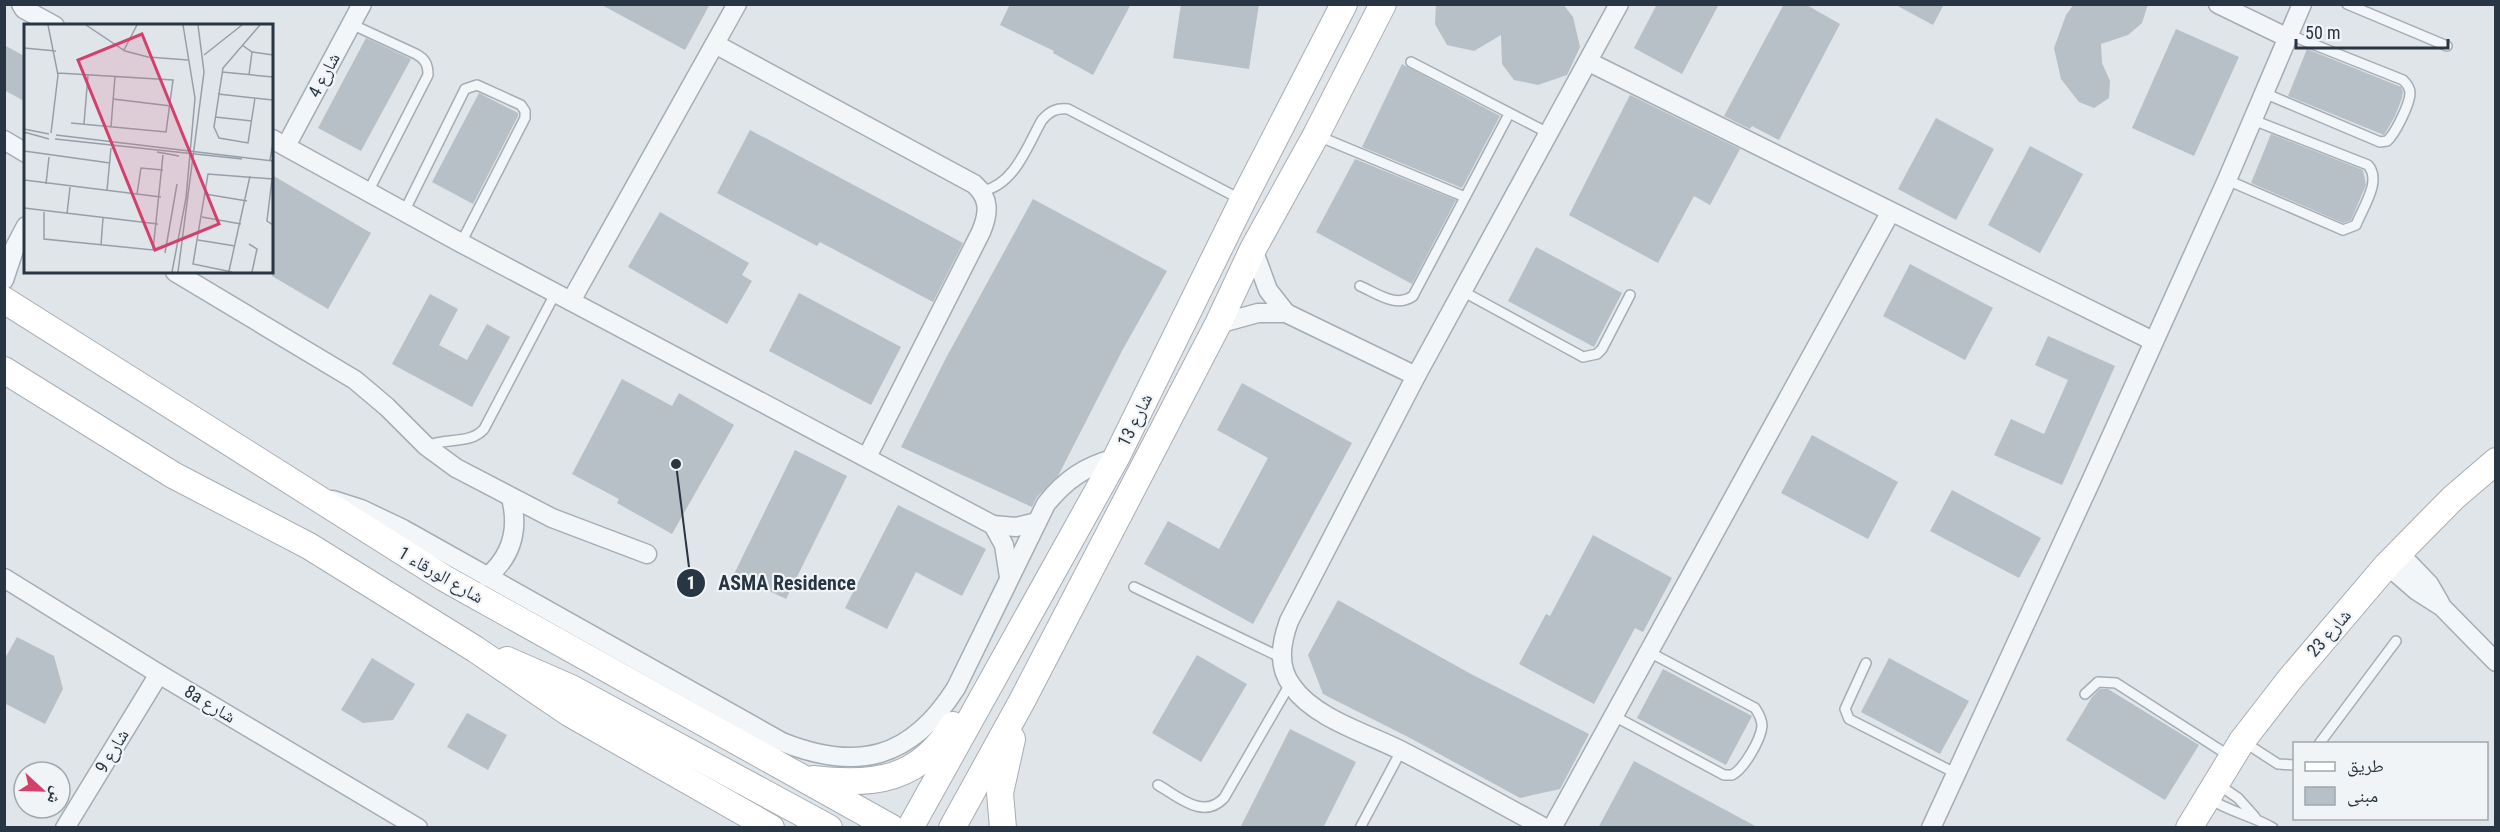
<svg xmlns="http://www.w3.org/2000/svg" width="2500" height="832" viewBox="0 0 2500 832" font-family="'Roboto Condensed','Noto Naskh Arabic',sans-serif">
<style>
.building{fill:#b7bfc7}
.lines{fill:none;stroke-linecap:round;stroke-linejoin:round}
.lane-casing{stroke:#a5adb4;stroke-width:12}
.street-casing{stroke:#a5adb4;stroke-width:21}
.secondary-casing{stroke:#a5adb4;stroke-width:28}
.lane{stroke:#f3f6f8;stroke-width:9}
.street{stroke:#f3f6f8;stroke-width:18}
.secondary{stroke:#fff;stroke-width:26}
.labels{text-anchor:middle;stroke-width:4.5;stroke-linejoin:round;paint-order:stroke}
.street-label{font-size:18px;fill:#283542;stroke:#f0f4f7}
.inset-road{fill:none;stroke:#969fa7;stroke-width:1.5}
.view{fill:#d4406c;fill-opacity:0.15;stroke:#d4406c;stroke-width:3}
.inset-edge{fill:none;stroke:#283542;stroke-width:3}
.leader{fill:none;stroke:#283542;stroke-width:2}
.callout-dot{fill:#283542;stroke:#f0f4f7;stroke-width:2}
.mark-label{font-size:18px;text-anchor:middle;font-weight:bold;fill:#fff}
.callout-label{font-size:20px;text-anchor:middle;font-weight:bold;fill:#283542;stroke:#f0f4f7;stroke-width:4.5;stroke-linejoin:round;paint-order:stroke}
</style>
<rect width="100%" height="100%" fill="#e0e5ea"/>
<g class="building">
<polygon points="600,4 710,4 685,50"/>
<polygon points="1010,4 1131,4 1093,75 1053,53 1054,51 1000,25"/>
<polygon points="1181,4 1259,4 1249,69 1173,58"/>
<polygon points="1436,4 1563,4 1573,17 1580,47 1567,75 1538,85 1514,80 1502,64 1501,35 1474,51 1447,45 1435,24"/>
<polygon points="1657,4 1719,4 1682,74 1634,48"/>
<polygon points="1784,4 1805,4 1840,24 1779,140 1752,126 1750,129 1724,116"/>
<polygon points="1894,4 1944,4 1933,25"/>
<polygon points="2074,4 2148,4 2142,23 2128,35 2101,44 2102,63 2110,81 2109,98 2094,108 2079,102 2061,79 2054,48 2066,15"/>
<polygon points="2176,29 2239,57 2194,156 2132,128"/>
<polygon points="366,38 411,59 361,151 318,128"/>
<polygon points="4,45 26,57 26,102 4,90"/>
<polygon points="2307,49 2401,87 2403,92 2402,98 2395,116 2384,135 2288,96"/>
<polygon points="1402,64 1500,116 1462,188 1362,147"/>
<polygon points="479,93 518,113 518,116 473,204 432,182"/>
<polygon points="1630,95 1740,149 1710,205 1694,196 1658,263 1569,215"/>
<polygon points="1936,118 1994,149 1956,220 1898,189"/>
<polygon points="750,130 963,243 933,302 820,242 817,246 717,193"/>
<polygon points="2271,134 2363,170 2366,185 2351,220 2343,223 2251,183"/>
<polygon points="2030,146 2083,174 2040,253 1988,225"/>
<polygon points="1355,159 1456,200 1412,284 1316,232"/>
<polygon points="272,175 371,233 328,309 272,276"/>
<polygon points="1033,199 1167,271 1123,349 1058,476 1037,497 1032,507 901,447 946,358"/>
<polygon points="660,212 749,263 742,275 752,281 727,324 628,267"/>
<polygon points="1536,247 1622,293 1594,347 1508,301"/>
<polygon points="1910,264 1993,308 1965,360 1883,316"/>
<polygon points="799,293 901,347 871,405 769,351"/>
<polygon points="430,294 458,309 439,345 467,360 487,324 510,337 472,407 392,364"/>
<polygon points="2048,336 2115,366 2062,485 1994,455 2011,419 2044,434 2068,380 2035,365"/>
<polygon points="622,379 672,406 679,393 734,425 672,534 617,503 619,499 572,474"/>
<polygon points="1242,383 1352,443 1253,624 1144,564 1168,521 1219,549 1268,458 1217,430"/>
<polygon points="1812,435 1898,482 1868,539 1781,493"/>
<polygon points="795,450 847,476 786,599 734,574"/>
<polygon points="1952,490 2041,538 2019,578 1930,531"/>
<polygon points="898,505 986,549 962,596 916,572 887,629 845,608"/>
<polygon points="1593,535 1672,578 1643,632 1635,628 1594,704 1519,664 1546,614 1550,616"/>
<polygon points="1338,600 1471,674 1589,734 1560,789 1520,798 1412,739 1323,694 1308,655"/>
<polygon points="17,637 54,656 63,689 45,724 4,703 4,660"/>
<polygon points="1197,655 1247,684 1201,762 1152,733"/>
<polygon points="372,658 415,684 393,720 363,723 341,710"/>
<polygon points="1889,658 1969,701 1940,754 1861,712"/>
<polygon points="1663,669 1752,716 1726,765 1637,718"/>
<polygon points="2100,689 2108,689 2199,745 2165,800 2066,740 2092,697"/>
<polygon points="467,713 507,735 488,770 447,747"/>
<polygon points="1290,729 1356,762 1323,828 1240,828"/>
<polygon points="1634,761 1759,828 1598,828"/>
</g>
<g class="lines">
<g class="lane-casing">
<g id="lane">
<polyline points="2347,4 2447,46"/>
<path d="M351 24 416 54C425 59 428 64 428 75L368 192"/>
<polyline points="1411,62 1550,134"/>
<path d="M2264 93 2380 142 2387 141C2395 134 2410 104 2410 93 2410 88 2407 84 2403 80L2290 35"/>
<polyline points="1318,136 1465,197"/>
<path d="M2227 180 2343 230 2356 225C2363 207 2382 181 2368 165L2253 120"/>
<path d="M983 191C1015 184 1027 146 1042 120 1050 111 1056 108 1068 109L1240 199"/>
<polyline points="404,212 465,89 477,85 521,105 525,111 525,118 461,243"/>
<path d="M1360 286C1378 294 1396 308 1413 296L1509 114"/>
<polyline points="1464,292 1583,357 1597,354 1602,349 1630,295"/>
<path d="M427 446C445 437 470 445 484 429L556 292"/>
<polyline points="1134,587 1282,658"/>
<polyline points="1866,663 1845,709 1849,719 1957,774"/>
<polyline points="2085,694 2098,682 2116,683 2231,757"/>
<path d="M1614 716 1724 775H1732C1744 769 1761 739 1762 726 1762 719 1759 714 1755 708L1649 652"/>
<polyline points="2244,742 2278,764 2294,765"/>
<polyline points="2319,744 2396,641"/>
<path d="M1158 785C1179 797 1203 820 1224 798L1290 684"/>
<polyline points="2219,785 2238,798 2255,817"/>
<path d="M2210 799C2230 812 2253 816 2273 828"/>
<polyline points="1360,828 1401,751"/>
</g>
</g>
<g class="street-casing">
<g id="street">
<polyline points="21,4 24,9 55,26"/>
<polyline points="2218,4 2288,38"/>
<path d="M715 44 974 184C990 198 989 213 981 232L867 457"/>
<polyline points="1589,62 2153,341"/>
<polyline points="272,139 461,243 993,525 1016,527 1037,522"/>
<polyline points="4,140 26,153"/>
<polyline points="286,146 362,4"/>
<polyline points="1253,249 1268,290 1286,313"/>
<polyline points="175,272 355,380 387,407 426,446 456,468 552,518 647,554"/>
<polyline points="4,280 15,247 26,226"/>
<polyline points="571,301 737,4"/>
<polyline points="1218,324 1258,313 1286,313 1416,376"/>
<path d="M333 500 361 509 403 529 782 742C858 772 911 759 956 688L1046 504C1066 479 1086 466 1116 458"/>
<polyline points="993,525 1004,545 1009,577"/>
<polyline points="2399,553 2429,584 2440,603"/>
<polyline points="2387,565 2417,591 2442,607 2496,662"/>
<path d="M487 577C512 556 519 529 511 498"/>
<polyline points="4,578 159,674 418,828"/>
<polyline points="65,828 159,674"/>
<path d="M1545 828C1497 802 1449 775 1400 750 1366 733 1314 718 1292 686 1277 666 1281 643 1289 621L1416 376 1619 4"/>
<polyline points="1552,828 1890,213"/>
<polyline points="1931,828 2091,481 2227,180 2302,4"/>
</g>
</g>
<g class="secondary-casing">
<g id="secondary">
<polyline points="4,300 444,578 892,828"/>
<polyline points="4,370 173,475 309,546 475,649 569,713 771,828"/>
<polyline points="507,660 571,688 829,828"/>
<path d="M813 779C873 786 919 781 953 725"/>
<polyline points="910,828 1116,458 1243,200 1344,4"/>
<polyline points="952,828 1022,701 1218,324 1253,249 1316,135 1383,4"/>
<polyline points="1003,828 1000,793 1012,739"/>
<polyline points="2189,828 2242,741 2290,679 2387,565 2453,498 2496,461"/>
</g>
</g>
<use href="#lane" class="lane"/>
<use href="#street" class="street"/>
<use href="#secondary" class="secondary"/>
</g>
<g class="labels">
<g class="street-label">
<text transform="translate(324 75) rotate(-62)" y="6">شارع 4</text>
<text transform="translate(1135 420) rotate(-64)" y="6">شارع 13</text>
<text transform="translate(441 575) rotate(30)" y="6">شارع الورقاء 1</text>
<text transform="translate(2329 633) rotate(-49)" y="6">شارع 23</text>
<text transform="translate(210 704) rotate(31)" y="6">8a شارع</text>
<text transform="translate(112 751) rotate(-59)" y="6">شارع 9</text>
</g>
</g>
<g transform="translate(24 24)">
<rect width="249" height="249" fill="#e0e5ea"/>
<path class="inset-road" d="M24 1 34 51 27 109M62 1 101 27 124 33 164 36M218 21 228 28 249 31M0 24 32 27M100 26 113 1M180 31 218 1M198 48 249 53M34 49 149 56 142 108 47 99M225 51 228 28M194 70 249 76M231 74 224 119 195 114 190 103 199 44 236 1M89 75 147 82M191 93 228 97M60 100 64 51M87 103 91 52M0 105 25 110M0 108 25 115M32 111 249 137M31 115 218 135M0 127 86 139M133 128 155 132M246 136 249 118M248 155 243 197 249 201M0 156 137 173M22 160 25 133M83 166 87 124M113 170 117 144 139 146M181 170 223 177M0 184 134 200M20 188V215L129 226 139 131M43 190 46 163M178 193 217 200M174 216 211 222M225 220 233 225 228 248M77 221 79 194M141 229 153 160M205 247 226 152M148 248 162 174 171 74 159 1M154 248 180 48 174 1M208 248 169 240 184 150 249 155"/>
<path class="view" d="M118 10 195 200 131 226 54 36Z"/>
<rect width="249" height="249" class="inset-edge"/>
</g>
<path class="leader" d="M676 464L691 583"/>
<g class="callout-dot">
<circle cx="676" cy="464" r="6"/>
<circle cx="691" cy="583" r="15"/>
</g>
<g class="mark-label">
<text x="691" y="589">1</text>
</g>
<g class="callout-label">
<text x="787" y="590">ASMA Residence</text>
</g>
<rect width="2500" height="832" fill="none" stroke="#283542" stroke-width="12"/>
<rect x="2293" y="742" width="195" height="78" fill="#f0f4f7" stroke="#a0a8af" stroke-width="1.5"/>
<rect x="2305" y="762" width="30" height="9" fill="#ffffff" stroke="#a0a8af" stroke-width="1.5"/>
<text x="2347" y="772" font-size="18" fill="#283542">طريق</text>
<rect x="2305" y="787" width="30" height="18" fill="#b7bfc7" stroke="#a0a8af" stroke-width="1.5"/>
<text x="2347" y="802" font-size="18" fill="#283542">مبنى</text>
<g transform="translate(42 790) rotate(112)"><circle r="28" fill="#f0f4f7" stroke="#a0a8af" stroke-width="1.5"/>
<path d="M0-4.5L10 22L0 15L-10 22Z" fill="#d4406c"/>
<text y="-9" font-size="16" font-weight="bold" text-anchor="middle" fill="#283542">ش</text>
</g>
<path d="M2296 39v9h152v-9" fill="none" stroke="#283542" stroke-width="3"/>
<text x="2305" y="39" font-size="18" fill="#283542" stroke="#f0f4f7" stroke-width="4.5" paint-order="stroke">50 m</text>
</svg>
